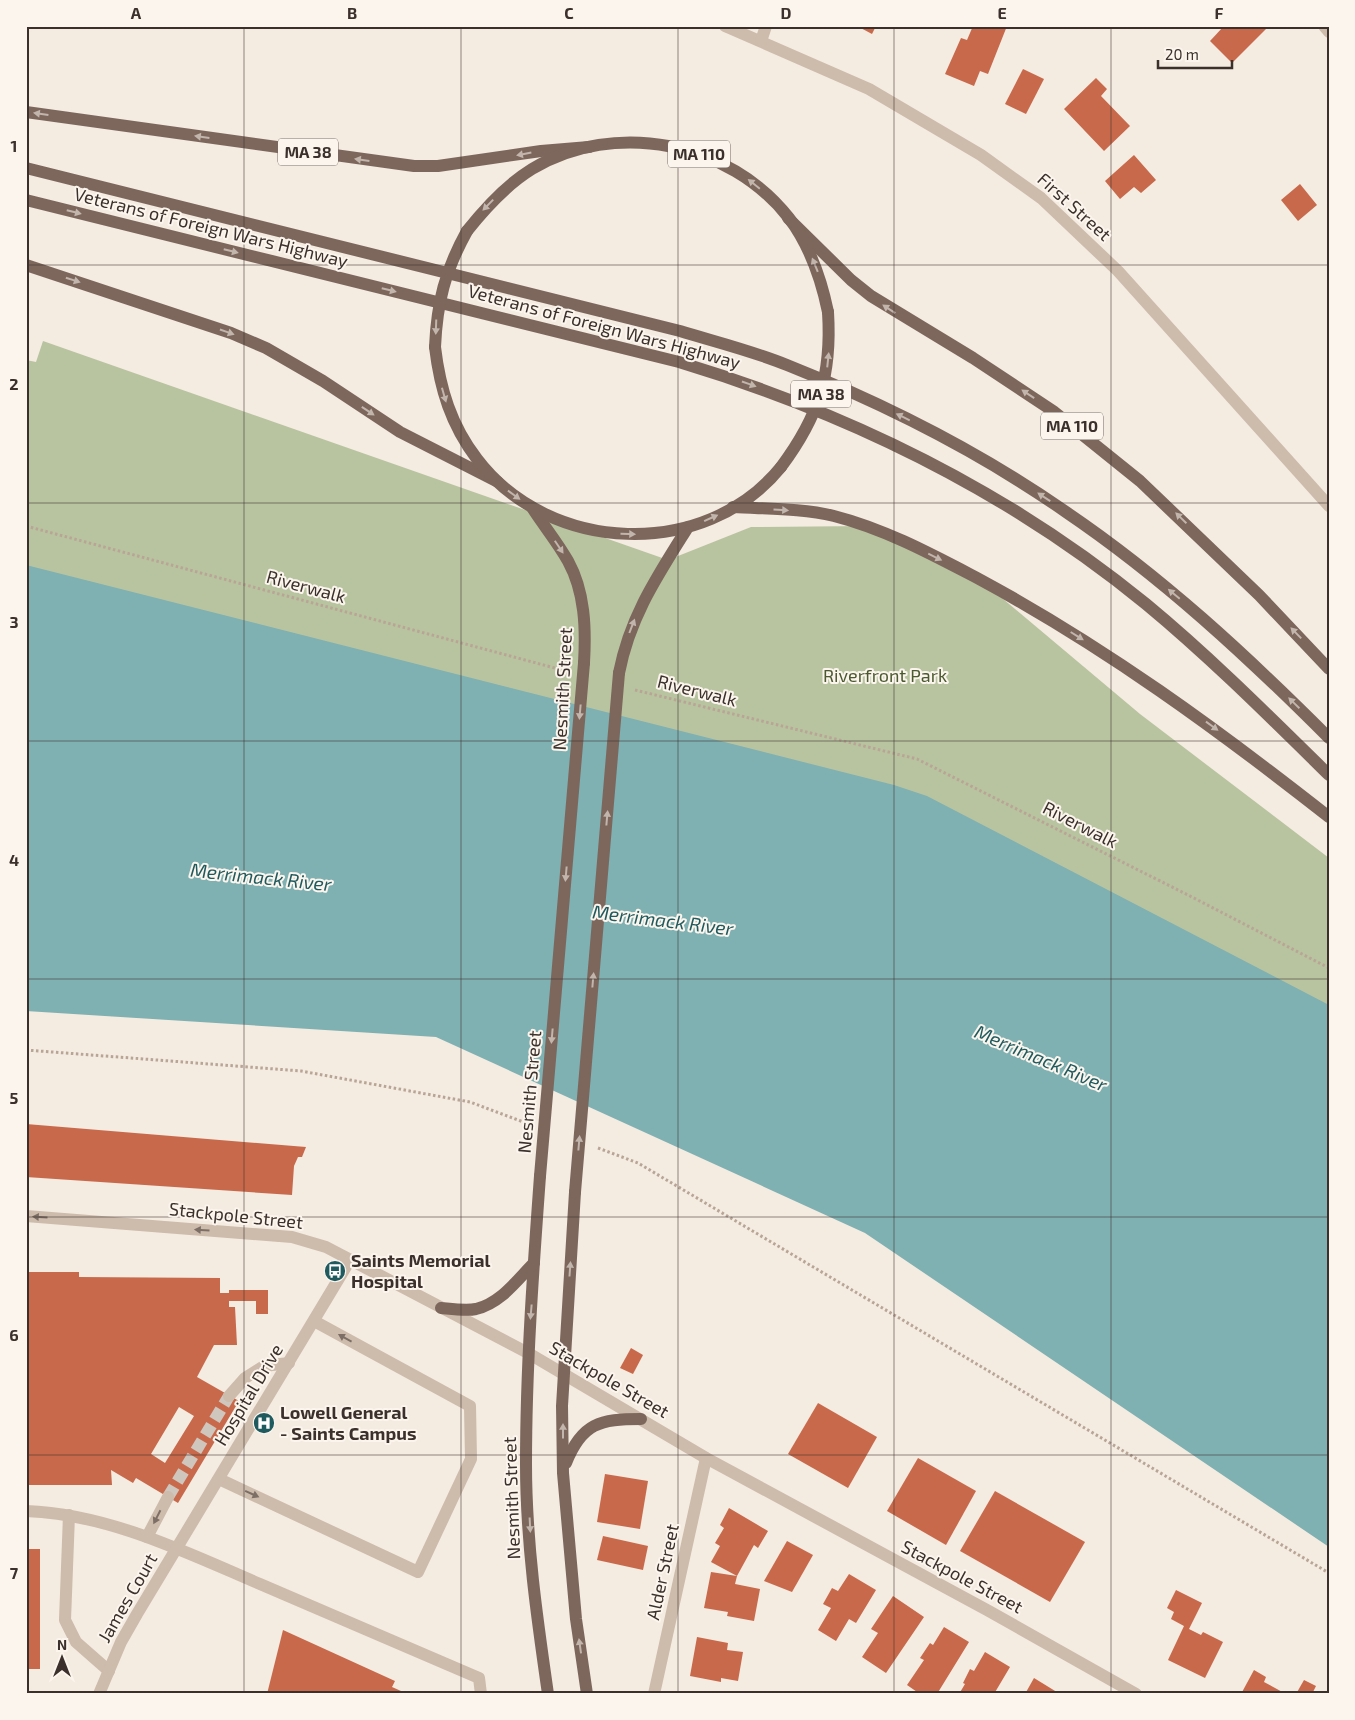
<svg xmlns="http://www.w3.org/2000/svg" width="1355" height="1720" viewBox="0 0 1355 1720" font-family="'Exo 2',sans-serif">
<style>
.green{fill:#b8c4a0}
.water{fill:#7fb0b2}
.building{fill:#c8694b;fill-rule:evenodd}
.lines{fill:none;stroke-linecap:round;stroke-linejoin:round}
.minor-tunnel{stroke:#cfc6bd;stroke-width:12;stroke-dasharray:12 6;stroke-linecap:butt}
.path{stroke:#b9a596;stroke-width:3;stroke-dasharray:2.5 2.5;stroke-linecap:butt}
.minor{stroke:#cdbbac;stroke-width:12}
.major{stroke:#7d675c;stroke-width:12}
.major-bridge{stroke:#7d675c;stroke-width:12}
.oneway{fill:#c2b5ac}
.oneway2{fill:#7d6f65}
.grid{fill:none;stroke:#3b302b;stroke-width:1;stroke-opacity:0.55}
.labels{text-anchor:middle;stroke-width:4;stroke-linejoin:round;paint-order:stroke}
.shield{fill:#fbf5ee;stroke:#756b66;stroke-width:1}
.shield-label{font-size:16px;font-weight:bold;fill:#3b302b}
.street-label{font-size:18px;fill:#3b302b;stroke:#fbf5ee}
.park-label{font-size:18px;fill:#4a5a2e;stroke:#fbf5ee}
.poi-label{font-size:18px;font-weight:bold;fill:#3b302b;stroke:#fbf5ee;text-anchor:start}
.water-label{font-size:19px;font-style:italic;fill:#1f5a5e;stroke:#fbf5ee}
.neatline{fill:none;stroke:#3b302b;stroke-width:2}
.grid-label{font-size:16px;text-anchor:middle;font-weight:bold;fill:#3b302b}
</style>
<rect width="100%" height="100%" fill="#f4ebe1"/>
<polygon class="green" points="43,341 668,560 751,527 866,526 959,562 1140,714 1329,858 1329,1034 26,612 26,360 36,362"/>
<polygon class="water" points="26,565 894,785 927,796 1329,1005 1329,1547 865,1233 436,1037 26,1011"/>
<g class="building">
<polygon points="857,26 876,26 872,34"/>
<polygon points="973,26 1007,26 988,74 980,71 974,86 945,74 961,38 967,40"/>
<polygon points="1224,26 1269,26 1232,63 1210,41"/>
<polygon points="1023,69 1044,79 1026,114 1005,104"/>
<polygon points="1096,78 1107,89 1101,96 1130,126 1104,151 1064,109"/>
<polygon points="1134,155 1156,180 1141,193 1134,187 1120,199 1105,181"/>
<polygon points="1300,184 1317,205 1298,221 1281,200"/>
<polygon points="26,1124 306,1147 302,1157 298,1157 294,1166 292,1195 26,1177"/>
<path d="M26 1272H79V1277L220 1278V1293H229V1290H268V1314H256V1301H229V1307H235L237 1345H214L197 1377 239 1401 178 1503 136 1478 133 1483 111 1470 112 1485H26ZM179 1407 194 1416 165 1463 151 1454Z"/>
<polygon points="631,1348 643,1355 633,1374 620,1368"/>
<polygon points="818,1403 877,1437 848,1488 788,1454"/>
<polygon points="918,1458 976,1491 946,1545 887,1511"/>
<polygon points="605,1474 648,1481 640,1529 597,1522"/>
<polygon points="995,1491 1085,1542 1050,1602 960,1551"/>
<polygon points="729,1508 768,1531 758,1548 754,1545 737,1576 735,1584 760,1589 754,1621 727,1616 728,1612 704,1608 711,1572 737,1576 711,1562 720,1546 715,1543 724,1528 720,1525"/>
<polygon points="603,1536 648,1546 643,1570 597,1560"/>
<polygon points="787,1541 813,1555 792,1592 764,1581"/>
<rect x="26" y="1549" width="14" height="120"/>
<polygon points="849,1574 876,1590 856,1623 849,1619 836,1641 818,1630 831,1608 823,1604 832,1588 838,1591"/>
<polygon points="1176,1590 1202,1603 1189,1629 1201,1635 1203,1632 1223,1642 1205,1678 1168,1660 1184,1626 1171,1619 1174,1612 1167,1608"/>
<polygon points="893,1596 924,1617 886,1673 862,1657 878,1633 871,1629"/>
<polygon points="944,1627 969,1642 937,1694 920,1694 907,1685 924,1660 920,1658 930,1643 933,1645"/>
<polygon points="283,1630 395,1681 392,1687 401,1691 400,1694 267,1694"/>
<polygon points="697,1637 728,1643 727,1650 743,1652 738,1681 721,1678 721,1682 690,1676"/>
<polygon points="985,1652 1010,1667 994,1694 959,1694 965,1684 963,1683 970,1669 974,1671"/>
<polygon points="1254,1670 1266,1677 1264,1682 1286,1694 1241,1694"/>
<polygon points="1034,1678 1060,1694 1025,1694"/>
<polygon points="1304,1680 1316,1686 1312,1694 1296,1694"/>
</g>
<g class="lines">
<polyline class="minor-tunnel" points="168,1497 229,1396"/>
<g class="path">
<polyline points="26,526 566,671"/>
<polyline points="635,690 917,759 1190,896 1329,968"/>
<polyline points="26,1050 301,1071 470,1102 526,1123"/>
<polyline points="598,1148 638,1163 1329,1573"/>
</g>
<g class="minor">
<polyline points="725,26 869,89 981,155 1041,198 1118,271 1329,506"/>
<polyline points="1324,26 1329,32"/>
<polyline points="761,41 766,26"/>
<polyline points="26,1216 292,1237 326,1247 528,1353 706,1458 987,1610 1136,1694"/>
<polyline points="229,1396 245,1378 264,1366 289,1363"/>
<polyline points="219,1479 418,1572 471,1459 470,1406 314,1321"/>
<path d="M26 1511C109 1514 185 1552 260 1584 333 1615 406 1646 479 1678L481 1694"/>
<polyline points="69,1515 65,1620 76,1642 109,1671"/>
<polyline points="147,1537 168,1497"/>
<polyline points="99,1694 121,1642 137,1614 350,1260"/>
<polyline points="654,1694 706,1458"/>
</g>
<g class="major">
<polyline points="26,112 414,166 438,166 541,151 589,147"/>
<path d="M26 168 680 331C716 342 753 351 787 365 885 404 980 452 1066 512 1162 577 1247 656 1329 738"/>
<path d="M26 200 679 362C848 413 1009 492 1146 604 1210 657 1269 716 1329 775"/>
<polyline points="788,218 851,280 871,296 973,358 1053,411 1140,481 1259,595 1329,669"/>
<path d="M467 231C486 207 506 185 532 169 615 119 730 142 789 218 810 246 821 278 828 312"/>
<polyline points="26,265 231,333 266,348 323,381 400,432 498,482"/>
<path d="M435 347C440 389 451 425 477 459 549 554 705 561 781 467"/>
<path d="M733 507C766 509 802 508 834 516 885 529 933 555 979 579 1105 647 1217 729 1329 817"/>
<path d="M533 509C544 526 558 543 568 561 585 592 586 628 584 663"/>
<path d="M619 673C630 616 658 575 688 527"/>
<path d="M540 1176C533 1272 526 1368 526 1464 526 1541 537 1618 548 1694"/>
<polyline points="575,1192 562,1406 563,1473 576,1619 587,1694"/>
<path d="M441 1308C452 1309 466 1311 476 1309 501 1303 517 1280 534 1263"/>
<path d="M566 1463C582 1423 600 1419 641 1419"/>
</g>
<g class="major-bridge">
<path d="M435 347C437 302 445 271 467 231"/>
<path d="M781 467C819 416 832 375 828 312"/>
<polyline points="540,1176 584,663"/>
<polyline points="575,1192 619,673"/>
</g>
</g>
<defs><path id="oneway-solid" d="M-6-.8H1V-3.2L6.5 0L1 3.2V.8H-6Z" transform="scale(1.25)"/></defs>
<g class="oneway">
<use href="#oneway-solid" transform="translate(41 114) rotate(-172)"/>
<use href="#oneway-solid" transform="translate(202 137) rotate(-172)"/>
<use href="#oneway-solid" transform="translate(524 154) rotate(169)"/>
<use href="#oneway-solid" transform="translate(362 160) rotate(-172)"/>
<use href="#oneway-solid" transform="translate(754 184) rotate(-141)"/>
<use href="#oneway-solid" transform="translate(488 205) rotate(134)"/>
<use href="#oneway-solid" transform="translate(74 212) rotate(14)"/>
<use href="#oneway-solid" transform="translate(231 251) rotate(14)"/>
<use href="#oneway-solid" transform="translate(815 265) rotate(-112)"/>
<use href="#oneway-solid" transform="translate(73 280) rotate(18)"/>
<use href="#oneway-solid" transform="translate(389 290) rotate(14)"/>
<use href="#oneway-solid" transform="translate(889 309) rotate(-147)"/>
<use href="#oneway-solid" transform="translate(436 327) rotate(92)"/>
<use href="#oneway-solid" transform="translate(227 332) rotate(19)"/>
<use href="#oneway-solid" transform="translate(828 360) rotate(-84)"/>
<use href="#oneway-solid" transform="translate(749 384) rotate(19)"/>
<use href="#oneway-solid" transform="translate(1028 394) rotate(-146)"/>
<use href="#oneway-solid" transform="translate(444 395) rotate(74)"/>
<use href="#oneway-solid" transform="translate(368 411) rotate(34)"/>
<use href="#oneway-solid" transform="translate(903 417) rotate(-154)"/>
<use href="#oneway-solid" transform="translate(514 495) rotate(36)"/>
<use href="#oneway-solid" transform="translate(1044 497) rotate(-147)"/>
<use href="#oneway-solid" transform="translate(781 510) rotate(3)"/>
<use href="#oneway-solid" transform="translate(711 518) rotate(-24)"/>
<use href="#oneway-solid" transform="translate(1181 518) rotate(-136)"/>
<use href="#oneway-solid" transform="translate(628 534) rotate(1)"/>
<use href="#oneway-solid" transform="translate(559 547) rotate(56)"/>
<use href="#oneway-solid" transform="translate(935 557) rotate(26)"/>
<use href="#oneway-solid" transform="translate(1174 594) rotate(-140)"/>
<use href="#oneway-solid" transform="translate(632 626) rotate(-69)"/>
<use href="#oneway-solid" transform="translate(1296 633) rotate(-134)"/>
<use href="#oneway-solid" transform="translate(1077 636) rotate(32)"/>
<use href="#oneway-solid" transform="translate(1294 703) rotate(-136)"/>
<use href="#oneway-solid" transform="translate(580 712) rotate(95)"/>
<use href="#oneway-solid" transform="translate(1212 726) rotate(36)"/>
<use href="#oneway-solid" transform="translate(607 818) rotate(-85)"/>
<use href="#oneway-solid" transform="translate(566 874) rotate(95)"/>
<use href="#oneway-solid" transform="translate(593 980) rotate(-85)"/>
<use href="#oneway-solid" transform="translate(552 1036) rotate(95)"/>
<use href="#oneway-solid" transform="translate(579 1143) rotate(-85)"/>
<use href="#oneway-solid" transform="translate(570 1269) rotate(-86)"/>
<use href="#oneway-solid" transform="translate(531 1312) rotate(95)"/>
<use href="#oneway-solid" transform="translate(563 1431) rotate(-90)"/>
<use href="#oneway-solid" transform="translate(530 1525) rotate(87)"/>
<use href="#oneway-solid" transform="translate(580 1646) rotate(-98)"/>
</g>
<g class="oneway2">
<use href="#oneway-solid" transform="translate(40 1217) rotate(-176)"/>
<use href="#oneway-solid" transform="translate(202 1230) rotate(-176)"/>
<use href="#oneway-solid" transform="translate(345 1338) rotate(-151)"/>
<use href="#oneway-solid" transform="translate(252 1494) rotate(24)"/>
<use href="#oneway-solid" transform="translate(157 1517) rotate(117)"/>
</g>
<path class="grid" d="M244 26V1694M461 26V1694M678 26V1694M894 26V1694M1111 26V1694M26 265H1329M26 503H1329M26 741H1329M26 979H1329M26 1217H1329M26 1455H1329"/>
<defs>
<g id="bus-disc" transform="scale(1.125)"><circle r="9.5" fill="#1f5a5e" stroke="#fbf5ee"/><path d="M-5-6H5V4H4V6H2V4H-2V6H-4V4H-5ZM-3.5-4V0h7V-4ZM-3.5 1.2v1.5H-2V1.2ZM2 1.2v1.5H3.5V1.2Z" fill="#fff"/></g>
<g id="hospital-disc" transform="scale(1.125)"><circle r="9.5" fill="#1f5a5e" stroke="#fbf5ee"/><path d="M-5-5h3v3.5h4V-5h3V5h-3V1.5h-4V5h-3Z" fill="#fff"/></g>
</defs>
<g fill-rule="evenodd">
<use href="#bus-disc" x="335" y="1271"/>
<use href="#hospital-disc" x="264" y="1423"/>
</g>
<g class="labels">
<g class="shield">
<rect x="278" y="138.5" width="60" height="27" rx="4"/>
<rect x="668" y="140.5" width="62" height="27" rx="4"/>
<rect x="791" y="380.5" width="60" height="27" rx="4"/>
<rect x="1041" y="412.5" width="62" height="27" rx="4"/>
</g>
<g class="shield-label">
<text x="308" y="158">MA 38</text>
<text x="699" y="160">MA 110</text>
<text x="821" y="400">MA 38</text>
<text x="1072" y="432">MA 110</text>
</g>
<g class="street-label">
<text transform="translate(1074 207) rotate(42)" y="6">First Street</text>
<text transform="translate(211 228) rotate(14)" y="6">Veterans of Foreign Wars Highway</text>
<text transform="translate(604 327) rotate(15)" y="6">Veterans of Foreign Wars Highway</text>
<text transform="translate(306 587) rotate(15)" y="6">Riverwalk</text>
<text transform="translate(563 689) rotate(-87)" y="6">Nesmith Street</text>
<text transform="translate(697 691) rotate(14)" y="6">Riverwalk</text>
<text transform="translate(1080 825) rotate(27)" y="6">Riverwalk</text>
<text transform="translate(530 1092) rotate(-85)" y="6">Nesmith Street</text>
<text transform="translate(236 1216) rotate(6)" y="6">Stackpole Street</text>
<text transform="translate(609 1380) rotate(30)" y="6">Stackpole Street</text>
<text transform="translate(249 1395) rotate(-59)" y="6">Hospital Drive</text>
<text transform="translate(512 1498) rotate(-92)" y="6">Nesmith Street</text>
<text transform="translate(663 1572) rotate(-78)" y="6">Alder Street</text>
<text transform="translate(962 1577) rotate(28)" y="6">Stackpole Street</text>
<text transform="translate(128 1598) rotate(-60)" y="6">James Court</text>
</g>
<g class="park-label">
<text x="885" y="682">Riverfront Park</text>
</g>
<g class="poi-label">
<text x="351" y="1267">Saints Memorial<tspan x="351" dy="21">Hospital</tspan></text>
<text x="280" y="1419">Lowell General<tspan x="280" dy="21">- Saints Campus</tspan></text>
</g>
<g class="water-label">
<text transform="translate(261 877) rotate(6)" y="7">Merrimack River</text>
<text transform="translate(663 920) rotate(7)" y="7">Merrimack River</text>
<text transform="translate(1041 1058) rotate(23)" y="7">Merrimack River</text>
</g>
</g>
<rect width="1355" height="1720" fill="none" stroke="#fbf5ee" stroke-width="55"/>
<g transform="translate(62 1658)" stroke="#fbf5ee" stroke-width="4" paint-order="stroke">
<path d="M0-4L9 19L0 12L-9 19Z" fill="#3b302b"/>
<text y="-8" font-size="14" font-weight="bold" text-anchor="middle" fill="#3b302b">N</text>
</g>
<path d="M1158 60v8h74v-8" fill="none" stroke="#3b302b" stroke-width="2.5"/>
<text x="1165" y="60" font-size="15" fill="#3b302b" stroke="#fbf5ee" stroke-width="4" paint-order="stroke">20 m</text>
<rect x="28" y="28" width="1300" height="1664" class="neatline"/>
<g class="grid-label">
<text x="136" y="19">A</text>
<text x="352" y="19">B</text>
<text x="569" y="19">C</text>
<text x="786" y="19">D</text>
<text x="1002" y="19">E</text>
<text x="1219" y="19">F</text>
<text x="14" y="152">1</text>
<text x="14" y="390">2</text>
<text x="14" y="628">3</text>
<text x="14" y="866">4</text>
<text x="14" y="1104">5</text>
<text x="14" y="1341">6</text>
<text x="14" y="1579">7</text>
</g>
</svg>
